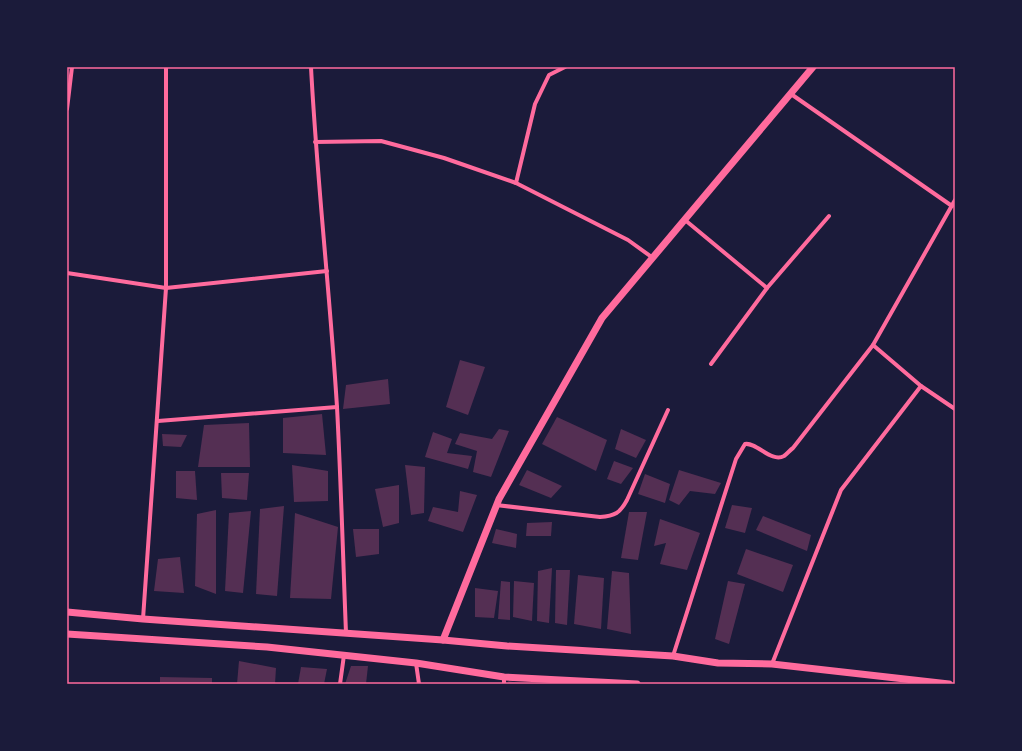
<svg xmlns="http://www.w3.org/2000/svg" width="1022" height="751" viewBox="0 0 1022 751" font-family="'PT Sans',sans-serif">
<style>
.building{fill:#542f53}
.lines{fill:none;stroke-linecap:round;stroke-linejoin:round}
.minor{stroke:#ff6b9d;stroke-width:4}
.tertiary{stroke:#ff6b9d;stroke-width:7}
.neatline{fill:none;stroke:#ff6b9d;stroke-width:1.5}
</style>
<rect width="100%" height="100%" fill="#1b1b3a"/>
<g class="building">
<polygon points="460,360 485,367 468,415 446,407"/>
<polygon points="388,379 390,404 343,409 346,385"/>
<polygon points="322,414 326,455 283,453 283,418"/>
<polygon points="557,417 607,440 596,471 542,444"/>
<polygon points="249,423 250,467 198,467 204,425"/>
<polygon points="499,429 509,431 491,477 473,472 477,451 455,444 460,433 492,439"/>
<polygon points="621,429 646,440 636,458 615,449"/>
<polygon points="433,432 452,439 447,453 472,456 468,469 425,457"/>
<polygon points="162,434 187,435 181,447 163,446"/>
<polygon points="614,461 633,468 621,484 607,479"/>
<polygon points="292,465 328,471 328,501 294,502"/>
<polygon points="405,465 425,467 424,513 411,515"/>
<polygon points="527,470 562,486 551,498 519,485"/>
<polygon points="679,470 721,483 715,494 690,491 679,505 669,500"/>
<polygon points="176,471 195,471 197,500 176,498"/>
<polygon points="221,473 249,473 247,500 222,498"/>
<polygon points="645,474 670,484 665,503 638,494"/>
<polygon points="399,485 399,523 383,527 375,489"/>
<polygon points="460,491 477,495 463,532 428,521 433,507 458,512"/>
<polygon points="732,505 752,508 745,533 725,528"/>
<polygon points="284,506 277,596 256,594 260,509"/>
<polygon points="216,510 216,594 195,586 197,514"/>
<polygon points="251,511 243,593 225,591 229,513"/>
<polygon points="629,512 647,512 638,560 621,558"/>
<polygon points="295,513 338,527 331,599 290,598"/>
<polygon points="763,516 811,535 807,551 756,530"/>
<polygon points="660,519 700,533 687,570 660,564 666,543 654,546"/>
<polygon points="552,522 551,536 526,536 527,523"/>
<polygon points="353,529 379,529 379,554 356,557"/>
<polygon points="496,529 517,534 516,548 492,543"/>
<polygon points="746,549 793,565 783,592 737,574"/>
<polygon points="180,557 184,593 154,591 158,559"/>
<polygon points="552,568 549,623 537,621 538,571"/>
<polygon points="556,570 570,570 567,625 555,623"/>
<polygon points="612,571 629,573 631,634 607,629"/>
<polygon points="578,575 604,578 601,629 574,624"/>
<polygon points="501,581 510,582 510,620 498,619"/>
<polygon points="514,581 534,583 532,621 513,617"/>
<polygon points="728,581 745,584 729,644 715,639"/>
<polygon points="475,588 498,591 494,618 475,617"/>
<polygon points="239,661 276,668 275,684 237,684"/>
<polygon points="351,666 368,666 366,684 345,684"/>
<polygon points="301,667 327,669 324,684 298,684"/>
<polygon points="160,677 212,678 212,684 160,684"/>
<polygon points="508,681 521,683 521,684 509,684"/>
</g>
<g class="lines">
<g class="minor">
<path d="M311 67C317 181 330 294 337 407 341 482 343 558 346 633"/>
<polyline points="565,67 549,75 535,104 516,183 628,240 653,258"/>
<polyline points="791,94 952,206"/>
<polyline points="67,109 72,67"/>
<polyline points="315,142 381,141 444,158 516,183"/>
<polyline points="685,220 767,288 829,216"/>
<polyline points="67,273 166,288 327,271"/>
<polyline points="873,345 955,200"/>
<polyline points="711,364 767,288"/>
<polyline points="158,421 337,407"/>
<path d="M496 505 600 517C615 516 620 513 627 500L668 410"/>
<polyline points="143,619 166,288 166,67"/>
<path d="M673 656 736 459 745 444C757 442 771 463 784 456 787 454 790 450 793 448L873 345 921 386"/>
<polyline points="416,663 419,684"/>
<polyline points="772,664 841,490 921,386 955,409"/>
<polyline points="504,677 504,684"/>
<polyline points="340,684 344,655"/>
</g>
<g class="tertiary">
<polyline points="67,612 143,619 443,640 507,646 673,656 718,663 772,664 949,684"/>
<polyline points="67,634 267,647 416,663 504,677 637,684"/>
<polyline points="443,640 499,499 602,318 813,67"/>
</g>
</g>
<rect width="1022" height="751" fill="none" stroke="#1b1b3a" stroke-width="136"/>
<rect x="68" y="68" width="886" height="615" class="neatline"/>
</svg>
